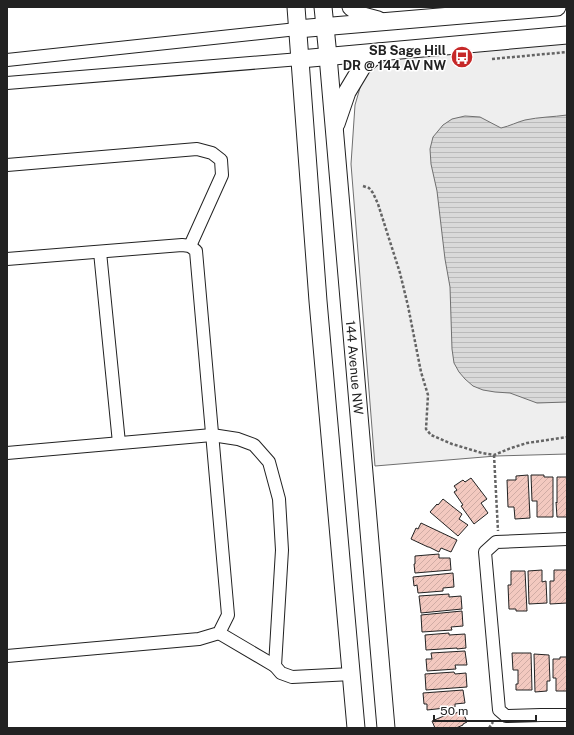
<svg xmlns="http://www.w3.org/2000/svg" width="574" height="735" viewBox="0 0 574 735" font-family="'Public Sans',sans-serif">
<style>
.green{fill:#eee;stroke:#6f6f6f}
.water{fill:url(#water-rules);stroke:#6f6f6f}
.building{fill:url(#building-hatch);stroke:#222}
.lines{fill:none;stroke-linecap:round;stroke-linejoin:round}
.street-casing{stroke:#222;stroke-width:14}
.secondary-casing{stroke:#222;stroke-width:19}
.path{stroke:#646464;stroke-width:2.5;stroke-dasharray:3 2;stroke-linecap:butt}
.street{stroke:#fff;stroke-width:12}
.secondary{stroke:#fff;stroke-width:17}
.labels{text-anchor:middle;stroke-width:3;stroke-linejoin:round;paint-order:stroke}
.poi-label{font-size:13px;font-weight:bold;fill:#222;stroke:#fff;text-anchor:end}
.street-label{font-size:13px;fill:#222;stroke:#fff}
</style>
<defs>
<pattern id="water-rules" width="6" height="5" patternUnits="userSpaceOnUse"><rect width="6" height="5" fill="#d9d9d9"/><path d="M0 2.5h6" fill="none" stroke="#bababa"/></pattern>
<pattern id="building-hatch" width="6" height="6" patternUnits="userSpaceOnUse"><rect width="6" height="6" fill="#f3c9c0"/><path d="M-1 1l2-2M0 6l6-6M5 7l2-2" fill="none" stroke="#d0aca5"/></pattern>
</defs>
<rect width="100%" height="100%" fill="#fff"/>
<polygon class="green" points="567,41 567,454 496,456 375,466 351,164 355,105 362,81 373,68 391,58"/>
<path class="water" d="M567 115V402L537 403 510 393 495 392 483 390 473 386 465 379 459 372 454 363 452 349 450 287 445 259 437 191 431 164 430 149 433 137 443 125 452 119 465 116 480 117 501 128C510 126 517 122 525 120 539 117 553 117 567 115Z"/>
<g class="building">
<polygon points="528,475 530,518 515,519 514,507 508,507 507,480 516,480 516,476"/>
<polygon points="531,475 544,475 544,477 553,477 553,517 537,517 537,501 532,501"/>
<polygon points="557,477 567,477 567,517 557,517 556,502 557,503"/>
<polygon points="471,478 487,499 481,503 488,513 474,524 461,506 463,505 454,492 457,490 454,486 463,480 465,482"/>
<polygon points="443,499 462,514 459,519 468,525 458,536 430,512 437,504 438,505"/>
<polygon points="421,523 457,540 451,552 441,548 439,552 429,547 428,547 411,539 416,528 418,529"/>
<polygon points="439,554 439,558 450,558 451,570 415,573 414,564 415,564 415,556"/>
<polygon points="542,570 542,582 546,581 547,603 529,604 528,571"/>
<polygon points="554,570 567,570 567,603 550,604 550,581 554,581"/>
<polygon points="511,571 525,571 527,611 516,611 516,609 509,609 508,585 511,585"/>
<polygon points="453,573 454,587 443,588 443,591 418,593 417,585 414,586 413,577"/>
<polygon points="449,594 449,597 461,596 462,609 421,613 419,596"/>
<polygon points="462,611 463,626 451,627 452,630 422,632 421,615"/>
<polygon points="449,633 449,635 465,634 466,648 457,649 457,648 426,650 425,635"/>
<polygon points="465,651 467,665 455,665 456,669 427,671 426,659 432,659 431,653"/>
<polygon points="512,653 531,653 532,690 516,690 516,684 518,684 518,670 513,670"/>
<polygon points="534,654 549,655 550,681 547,681 547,691 535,692"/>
<polygon points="560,657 567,657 567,691 556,691 556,678 553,678 553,659 560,659"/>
<polygon points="454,672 455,674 466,673 467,687 426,690 425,674"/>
<polygon points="463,690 465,703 455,704 455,707 427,710 427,704 424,704 423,693"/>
<polygon points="462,710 467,722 463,724 463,725 456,728 435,728 432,721 451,713 452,715"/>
</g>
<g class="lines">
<g class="street-casing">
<g id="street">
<polyline points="7,60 297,29"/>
<polyline points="7,83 300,59"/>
<polyline points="7,165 197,149 212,153 221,160 222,175 190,246"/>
<polyline points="100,252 119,443"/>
<polyline points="7,259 182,245 190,246 196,251 228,615 219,633 199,639 7,656"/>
<polyline points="7,453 212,435 238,439 254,445 269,462 279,499 282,550 275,666 281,673 292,677 352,674"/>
<polyline points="567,539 496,542 485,552 499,710 506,716 541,715 567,715"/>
<polyline points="219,633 275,666"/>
</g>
</g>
<g class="secondary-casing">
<g id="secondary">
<polyline points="296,7 318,301 356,728"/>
<path id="s1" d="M323 7 328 56 386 728"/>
<polyline points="351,7 363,16 378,20"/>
<polyline points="297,29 557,7"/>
<polyline points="300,59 567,35"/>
<polyline points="336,124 347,92 362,67 379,52"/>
</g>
</g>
<g class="path">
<polyline points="492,59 567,52"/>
<polyline points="363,186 369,188 373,193 378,204 400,273 408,306 421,372 428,395 426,429 431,435 452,444 482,453 494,455 511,448 527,443 567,437"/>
<polyline points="494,455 498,531"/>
<polyline points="489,728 493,722"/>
</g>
<use href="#street" class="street"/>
<use href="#secondary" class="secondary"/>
</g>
<defs>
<g id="bus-disc" transform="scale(1.15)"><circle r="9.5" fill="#c62828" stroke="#fff"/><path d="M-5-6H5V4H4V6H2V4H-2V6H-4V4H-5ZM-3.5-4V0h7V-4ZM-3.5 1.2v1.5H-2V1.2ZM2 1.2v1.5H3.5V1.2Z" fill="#fff"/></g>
</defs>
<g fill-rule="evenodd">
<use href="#bus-disc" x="462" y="57"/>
</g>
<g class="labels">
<g class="poi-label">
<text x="446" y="55">SB Sage Hill<tspan x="446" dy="15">DR @ 144 AV NW</tspan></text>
</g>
<g class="street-label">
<text dy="5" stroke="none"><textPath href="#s1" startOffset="362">144 Avenue NW</textPath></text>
</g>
</g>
<rect width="574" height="735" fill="none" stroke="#222222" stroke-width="16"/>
<path d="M434 715v6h102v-6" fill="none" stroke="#222222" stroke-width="2"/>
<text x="440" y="715" font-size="12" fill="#222222" stroke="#ffffff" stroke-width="3" paint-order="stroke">50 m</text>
</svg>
